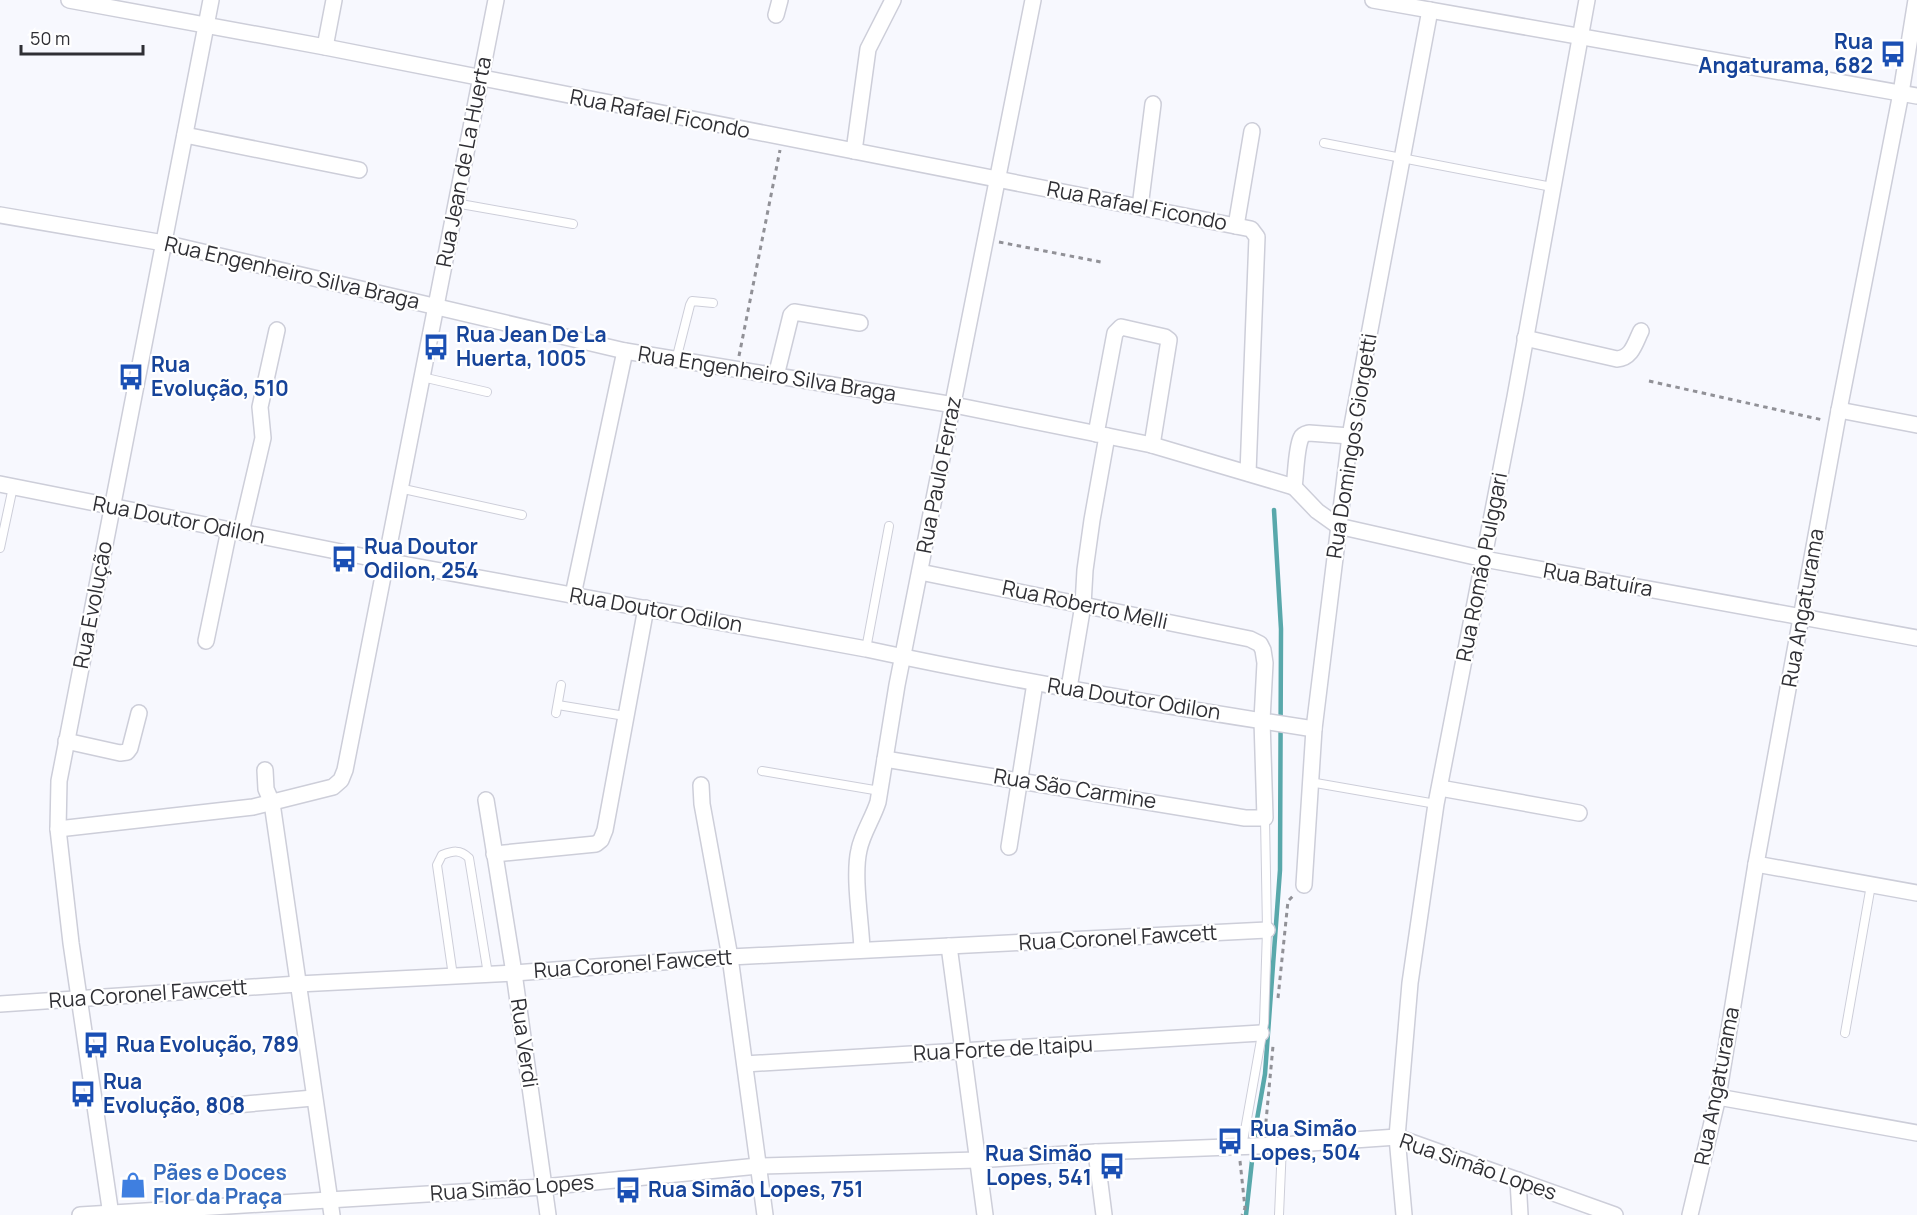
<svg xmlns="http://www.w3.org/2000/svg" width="1917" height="1215" viewBox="0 0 1917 1215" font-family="Manrope,sans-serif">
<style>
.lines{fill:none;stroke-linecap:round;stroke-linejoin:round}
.stream{stroke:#59a8ab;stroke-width:4.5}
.service-casing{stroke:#cdced9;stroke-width:10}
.minor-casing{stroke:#cdced9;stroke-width:18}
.path{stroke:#919197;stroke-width:3;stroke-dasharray:4.5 4.5;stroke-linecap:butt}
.service{stroke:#fff;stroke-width:8}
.minor{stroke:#fff;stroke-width:15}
.labels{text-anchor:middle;stroke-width:4.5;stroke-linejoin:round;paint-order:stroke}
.transit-label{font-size:21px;font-weight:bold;fill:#164399;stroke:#fff;text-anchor:start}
.street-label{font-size:21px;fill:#2f2f34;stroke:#fff}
.shop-label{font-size:21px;font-weight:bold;fill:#366cbe;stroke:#fff;text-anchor:start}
</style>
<rect width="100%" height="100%" fill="#f7f8fe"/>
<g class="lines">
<polyline class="stream" points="1246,1215 1256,1125 1265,1074 1280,870 1281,629 1274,510"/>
<g class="service-casing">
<g id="service">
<polyline points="1324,143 1552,187"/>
<polyline points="455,203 573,224"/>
<polyline points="676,360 690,305 692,301 713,303"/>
<polyline points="422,377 487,392"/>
<polyline points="399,488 522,515"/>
<polyline points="0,548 13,487"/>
<polyline points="866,649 889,526"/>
<polyline points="558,705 625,716"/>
<polyline points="556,713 561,685"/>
<polyline points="762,771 880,791"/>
<polyline points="1310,782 1436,804"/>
<path d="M453 976 437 865 442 855C453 851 460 849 469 858L488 974"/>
<polyline points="1845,1033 1871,885"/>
<polyline points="1242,1147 1264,1023 1267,930 1265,818"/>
<polyline points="1279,1215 1282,1145"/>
</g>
</g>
<g class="minor-casing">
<g id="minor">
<polyline points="69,0 325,47 1251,229 1257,237 1248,473"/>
<polyline points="1373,0 1917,96"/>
<polyline points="776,15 780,0"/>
<polyline points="325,47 334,0"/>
<polyline points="185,135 359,170"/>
<polyline points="854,151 868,49 893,0"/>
<polyline points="1140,207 1153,104"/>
<polyline points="0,215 164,243 625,351 954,405 1152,445 1294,487"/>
<polyline points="1236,226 1252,131"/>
<path d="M1525 338 1617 359C1632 358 1635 343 1641 331"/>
<polyline points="776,376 791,315 794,312 860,323"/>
<polyline points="1839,410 1917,425"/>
<polyline points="1096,434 1115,333 1121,327 1165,337 1169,340 1152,445"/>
<path d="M0 484 386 561 866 649C1014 681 1164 706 1314 729"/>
<polyline points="1294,487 1317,511 1338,526 1484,559 1917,638"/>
<path d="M1294 487C1296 474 1296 449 1301 438 1303 434 1305 434 1309 433L1350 436"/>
<polyline points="241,532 263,438 260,407 277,330"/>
<polyline points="573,595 625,351"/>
<polyline points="206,641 229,530"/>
<polyline points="1069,688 1083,605 1085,570 1092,520 1107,436"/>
<polyline points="66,741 120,753 127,752 130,748 139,713"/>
<polyline points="885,759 1245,818 1265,818 1262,720 1265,663 1263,650 1260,644 1250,639 920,572"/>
<polyline points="265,770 266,789 272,803 332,1215"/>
<polyline points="701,785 702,804 730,957 765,1215"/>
<polyline points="1440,788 1579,813"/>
<polyline points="486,800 514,973 548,1215"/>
<polyline points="58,829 253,807 333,787 341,780 345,770 496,0"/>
<polyline points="1009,847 1035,683"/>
<polyline points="494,854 596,844 601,840 605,830 646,608"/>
<polyline points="1756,864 1917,893"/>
<polyline points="1304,885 1314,729 1350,436 1430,10"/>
<polyline points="949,946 985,1215"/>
<path d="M862 949C861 922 853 876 859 850 862 834 873 818 878 802L897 685 1033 0"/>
<polyline points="0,1004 298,984 514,973 730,957 1267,930"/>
<polyline points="745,1064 1261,1033"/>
<polyline points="1718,1097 1917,1133"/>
<polyline points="224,1106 313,1098"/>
<polyline points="1096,1152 1104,1215"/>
<polyline points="1518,1180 1520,1215"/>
<polyline points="80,1215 543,1187 758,1166 977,1160 1096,1152 1282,1145 1397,1137 1615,1215"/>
<polyline points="111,1215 71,943 58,829 59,781 211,0"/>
<polyline points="1404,1215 1397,1137 1410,983 1436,804 1515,397 1587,0"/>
<polyline points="1690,1215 1718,1097 1756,864 1839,410 1901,93 1916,0"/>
</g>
</g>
<g class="path">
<polyline points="999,242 1101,262"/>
<polyline points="739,356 780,150"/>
<polyline points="1649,381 1823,420"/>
<polyline points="1278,998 1288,901 1293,896"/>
<polyline points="1265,1132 1273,1046"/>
<polyline points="1240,1161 1245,1208 1242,1215"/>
</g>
<use href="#service" class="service"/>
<use href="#minor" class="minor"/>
</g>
<defs>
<g id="bus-bare" transform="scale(2.07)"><path d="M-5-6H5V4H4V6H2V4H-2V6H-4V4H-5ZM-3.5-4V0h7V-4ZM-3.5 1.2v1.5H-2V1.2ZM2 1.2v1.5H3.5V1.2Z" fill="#1a4fb4" stroke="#fff" stroke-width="2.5" paint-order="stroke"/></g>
<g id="shop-bare" transform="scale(2.07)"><path d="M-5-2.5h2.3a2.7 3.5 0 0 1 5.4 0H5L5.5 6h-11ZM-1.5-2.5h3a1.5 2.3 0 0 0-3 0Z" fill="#3f7fe0" stroke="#fff" stroke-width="2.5" paint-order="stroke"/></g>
</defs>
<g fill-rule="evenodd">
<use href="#bus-bare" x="1893" y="54"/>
<use href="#bus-bare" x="436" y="347"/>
<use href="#bus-bare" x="131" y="377"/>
<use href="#bus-bare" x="344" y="559"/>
<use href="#bus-bare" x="96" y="1045"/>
<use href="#bus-bare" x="83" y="1094"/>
<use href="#bus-bare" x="1230" y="1141"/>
<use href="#bus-bare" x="1112" y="1166"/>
<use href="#shop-bare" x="133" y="1185"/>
<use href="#bus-bare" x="628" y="1190"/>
</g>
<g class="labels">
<g class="transit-label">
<text x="1873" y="49" text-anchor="end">Rua<tspan x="1873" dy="24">Angaturama, 682</tspan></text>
<text x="456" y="342">Rua Jean De La<tspan x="456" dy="24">Huerta, 1005</tspan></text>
<text x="151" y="372">Rua<tspan x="151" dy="24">Evolução, 510</tspan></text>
<text x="364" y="554">Rua Doutor<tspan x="364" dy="24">Odilon, 254</tspan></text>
<text x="116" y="1052">Rua Evolução, 789</text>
<text x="103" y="1089">Rua<tspan x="103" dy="24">Evolução, 808</tspan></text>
<text x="1250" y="1136">Rua Simão<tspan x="1250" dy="24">Lopes, 504</tspan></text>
<text x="1092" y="1161" text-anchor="end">Rua Simão<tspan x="1092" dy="24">Lopes, 541</tspan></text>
<text x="648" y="1197">Rua Simão Lopes, 751</text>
</g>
<g class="street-label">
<text transform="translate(660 114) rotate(11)" y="7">Rua Rafael Ficondo</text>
<text transform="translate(464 162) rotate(-79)" y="7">Rua Jean de La Huerta</text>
<text transform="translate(1137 206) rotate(11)" y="7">Rua Rafael Ficondo</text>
<text transform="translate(292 273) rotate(13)" y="7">Rua Engenheiro Silva Braga</text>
<text transform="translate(767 374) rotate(9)" y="7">Rua Engenheiro Silva Braga</text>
<text transform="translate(1352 446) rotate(-81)" y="7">Rua Domingos Giorgetti</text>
<text transform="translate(939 475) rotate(-79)" y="7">Rua Paulo Ferraz</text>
<text transform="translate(179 520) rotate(11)" y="7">Rua Doutor Odilon</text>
<text transform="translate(1482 567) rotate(-79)" y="7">Rua Romão Pulggari</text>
<text transform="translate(1598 580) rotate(10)" y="7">Rua Batuíra</text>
<text transform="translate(93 605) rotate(-79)" y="7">Rua Evolução</text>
<text transform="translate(1085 605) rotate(12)" y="7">Rua Roberto Melli</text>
<text transform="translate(1803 608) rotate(-80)" y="7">Rua Angaturama</text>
<text transform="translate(656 610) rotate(10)" y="7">Rua Doutor Odilon</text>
<text transform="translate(1134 699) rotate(9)" y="7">Rua Doutor Odilon</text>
<text transform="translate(1075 789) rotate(9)" y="7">Rua São Carmine</text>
<text transform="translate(1118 938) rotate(-3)" y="7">Rua Coronel Fawcett</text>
<text transform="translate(633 964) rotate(-4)" y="7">Rua Coronel Fawcett</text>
<text transform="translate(148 994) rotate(-4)" y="7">Rua Coronel Fawcett</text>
<text transform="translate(524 1043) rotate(82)" y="7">Rua Verdi</text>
<text transform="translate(1003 1049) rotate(-3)" y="7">Rua Forte de Itaipu</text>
<text transform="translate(1717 1086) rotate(-79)" y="7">Rua Angaturama</text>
<text transform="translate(1478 1167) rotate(19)" y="7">Rua Simão Lopes</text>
<text transform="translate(512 1188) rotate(-4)" y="7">Rua Simão Lopes</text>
</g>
<g class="shop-label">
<text x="153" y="1180">Pães e Doces<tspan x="153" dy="24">Flor da Praça</tspan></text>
</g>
</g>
<path d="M21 45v9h122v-9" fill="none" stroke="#2f2f34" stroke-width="3"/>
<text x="30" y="45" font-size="18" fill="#2f2f34" stroke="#ffffff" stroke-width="4.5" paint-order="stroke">50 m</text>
</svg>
